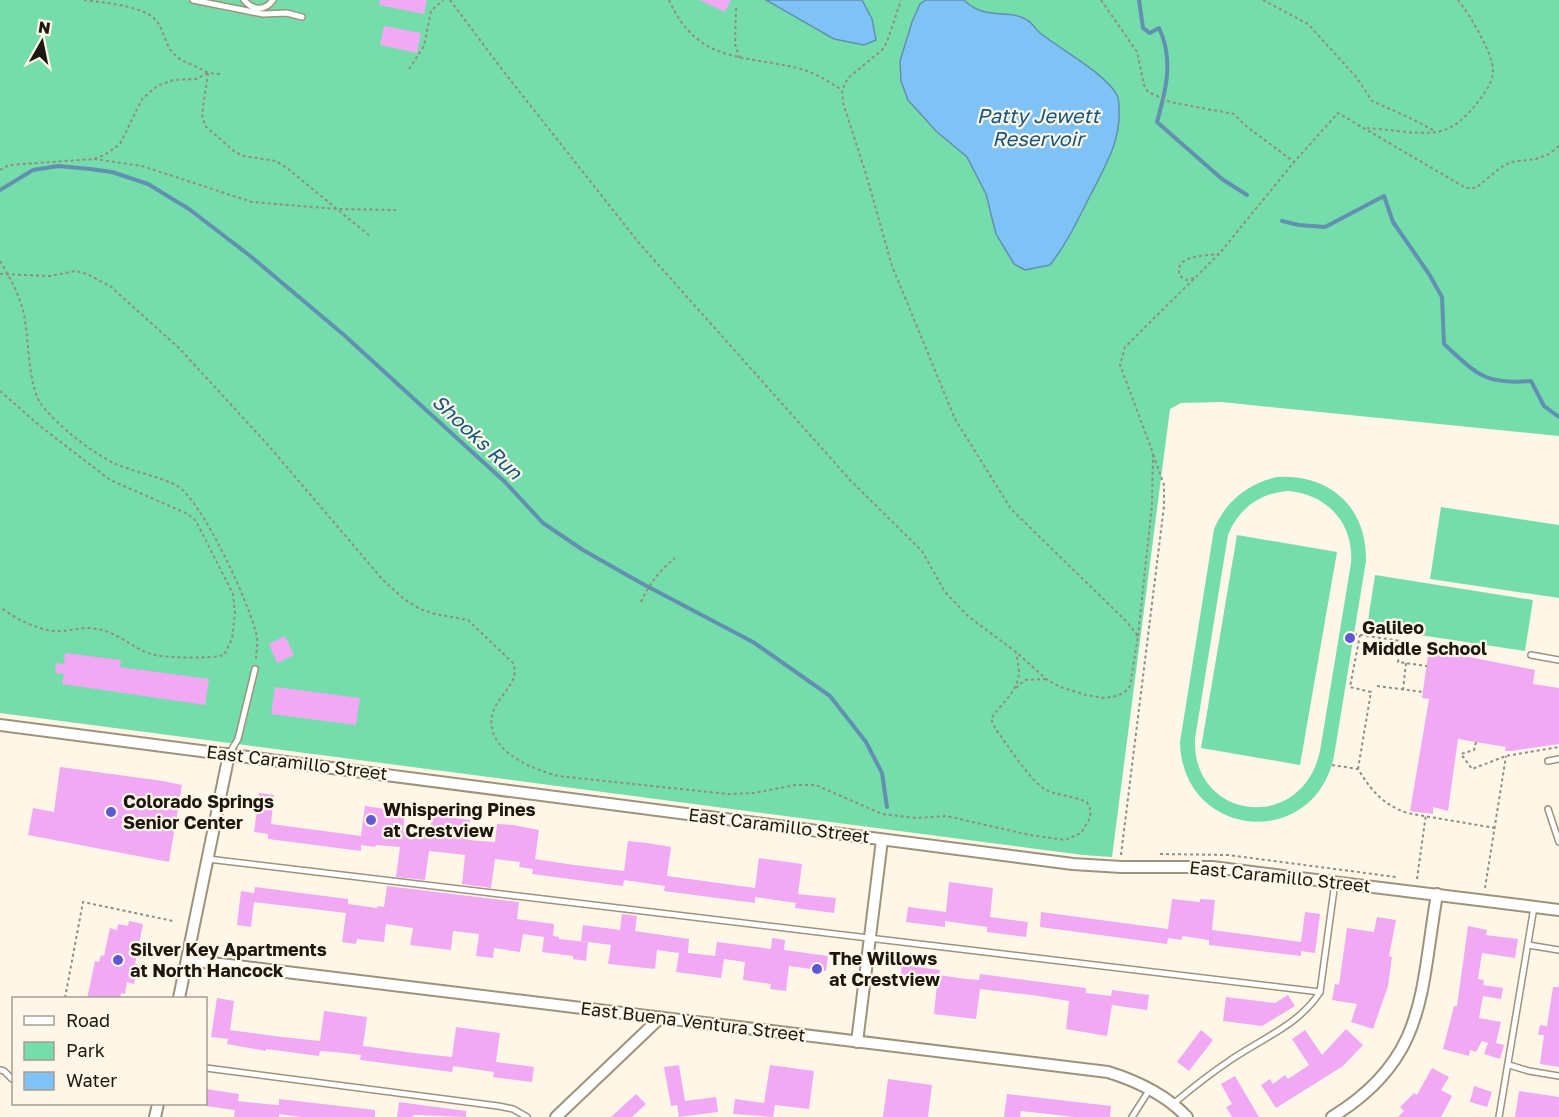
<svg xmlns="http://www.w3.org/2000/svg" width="1559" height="1117" viewBox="0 0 1559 1117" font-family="'Golos Text',sans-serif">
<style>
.green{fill:#75ddab;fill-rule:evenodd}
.water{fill:#7fc3f6;stroke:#6290b1;stroke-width:1.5}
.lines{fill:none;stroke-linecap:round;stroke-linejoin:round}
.stream{stroke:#6290b1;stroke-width:4}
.building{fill:#f0a9f2}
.service-casing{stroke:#9e927b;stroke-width:8}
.minor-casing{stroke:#9e927b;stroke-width:14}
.path{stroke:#938c80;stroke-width:2;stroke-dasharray:3 3;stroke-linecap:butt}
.service{stroke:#fff;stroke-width:5}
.minor{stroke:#fff;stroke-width:10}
.poi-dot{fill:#5e59d1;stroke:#fef6e7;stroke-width:2}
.labels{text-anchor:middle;stroke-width:4.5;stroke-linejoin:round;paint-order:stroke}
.poi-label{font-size:18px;font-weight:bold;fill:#1d180f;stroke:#fef6e7;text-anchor:start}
.street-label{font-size:18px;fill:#1d180f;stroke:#fef6e7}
.water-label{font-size:20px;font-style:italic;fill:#135780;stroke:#fef6e7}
</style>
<rect width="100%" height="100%" fill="#fef6e7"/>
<g class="green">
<polygon points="0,0 1559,0 1559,436 1221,402 1181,403 1170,409 1112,857 1083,855 0,713"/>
<path d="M1277 477C1331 474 1367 508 1366 561L1334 756C1314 852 1182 839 1180 742L1214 529C1226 501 1248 483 1277 477ZM1288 491C1327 494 1354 523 1351 563L1320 751C1302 834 1192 821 1195 739L1228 535C1239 508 1260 493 1288 491Z"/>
<polygon points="1441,507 1559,525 1559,598 1430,579"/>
<polygon points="1237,535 1337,552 1300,765 1201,748"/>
<polygon points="1375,575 1533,600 1525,651 1367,627"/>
</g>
<g class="water">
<polygon points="766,0 862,0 872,19 876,40 864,45 834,39"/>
<path d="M926 0H964C986 22 1009 8 1027 20 1032 23 1036 29 1040 33 1060 49 1106 74 1117 95 1119 99 1119 104 1119 109 1121 141 1105 166 1091 194 1078 219 1068 242 1050 265L1025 270 1014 264 996 234 986 194 967 157 936 131 908 100 901 81 900 61 912 22 920 4Z"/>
</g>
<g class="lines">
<g class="stream">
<path d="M1139 0 1143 28 1150 33 1159 28C1174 59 1166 90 1157 122L1222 179 1247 195"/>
<polyline points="0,190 33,170 58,166 90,169 112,172 148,184 189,209 249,255 344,335 505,482 543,523 583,550 641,583 753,642 830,696 866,742 882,773 887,807"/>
<path d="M1282 221 1299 225 1325 227 1384 196 1393 222 1429 274 1442 297 1444 344C1477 374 1484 385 1531 381L1544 406 1559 417"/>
</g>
</g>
<g class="building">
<polygon points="380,0 427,0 424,14 379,5"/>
<polygon points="699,0 731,0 725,12"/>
<polygon points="384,26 421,33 417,53 380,45"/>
<polygon points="285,636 294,655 277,663 269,644"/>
<polygon points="1429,649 1535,670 1533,684 1559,688 1559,744 1511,751 1505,751 1506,747 1458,739 1448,811 1433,807 1433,814 1410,811 1429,699 1422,698"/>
<polygon points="65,653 121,660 120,667 209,679 205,705 62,684 64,674 55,673 56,663 64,664"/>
<polygon points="275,687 360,698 356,725 271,714"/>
<polygon points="60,767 163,781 182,785 169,862 28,835 33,808 54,812"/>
<polygon points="259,793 274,795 271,824 361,836 365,806 405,812 403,832 430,835 432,815 470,820 468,840 495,842 497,824 513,825 539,830 535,859 574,865 624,871 628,841 647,843 671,847 667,876 755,888 759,858 802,864 798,894 836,898 834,913 795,908 796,903 782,901 755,897 755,903 664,891 665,886 624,880 623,886 532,874 533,869 519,867 520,862 495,859 491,888 462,884 465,855 429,851 425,880 396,877 400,847 376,845 375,847 361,845 361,851 268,839 268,834 254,832"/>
<polygon points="949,882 993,888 990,917 1028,922 1026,937 987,932 987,927 945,921 945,927 906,922 908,907 946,912"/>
<polygon points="387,886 519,902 517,919 554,924 553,936 559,937 559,939 588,942 586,961 573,959 573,956 542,952 544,937 523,934 520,952 494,948 493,958 476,956 479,934 453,931 451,950 410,945 413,928 386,924 384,942 357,939 356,944 342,942 346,913 254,902 251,927 237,925 241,891 254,893 255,887 348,899 348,904 377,908 378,906 384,907"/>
<polygon points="1172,899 1200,902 1200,899 1215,900 1212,930 1301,942 1305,912 1320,914 1315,953 1301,951 1301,956 1209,945 1209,940 1182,936 1182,940 1168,938 1167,944 1040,927 1041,912 1168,929"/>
<polygon points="622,914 637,916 635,931 689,939 688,953 715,956 717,942 771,949 772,938 785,940 784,950 828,956 826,971 789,966 786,991 770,989 771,984 743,980 745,962 724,959 721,978 676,972 679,953 657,950 655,969 608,964 611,945 581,941 583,925 620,930"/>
<polygon points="1377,917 1396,920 1389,956 1392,957 1388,986 1373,1029 1351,1022 1357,1004 1332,1000 1335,984 1339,985 1347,928 1374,932"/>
<polygon points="129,921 143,924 135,964 138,965 134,984 127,982 125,994 121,993 120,999 87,999 95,961 99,962 101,955 104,956 110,928 117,930 118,924 128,926"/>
<polygon points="1468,926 1487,930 1486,935 1518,939 1515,958 1482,953 1478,979 1484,980 1483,985 1503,988 1501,999 1483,996 1479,1018 1501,1022 1496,1043 1504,1045 1500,1059 1484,1054 1488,1043 1482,1041 1476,1052 1470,1050 1469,1056 1443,1049 1454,1006 1457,1006"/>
<polygon points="902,965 940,970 939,975 966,979 979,980 980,974 1086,988 1086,993 1111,996 1112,990 1149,995 1147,1010 1112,1005 1107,1036 1066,1029 1069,1001 1032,995 980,989 976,1019 934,1014 937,984 900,979"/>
<polygon points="1553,987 1559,987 1559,1067 1540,1064 1544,1035 1538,1035 1540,1025 1547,1026"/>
<polygon points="1288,995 1295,1006 1262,1026 1223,1021 1226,997 1275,1003"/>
<polygon points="217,998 234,1001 230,1030 282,1037 320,1041 324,1011 367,1017 363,1046 414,1053 452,1057 456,1027 500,1033 496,1062 534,1067 532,1082 493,1077 494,1072 453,1066 452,1072 360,1060 361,1055 334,1052 320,1051 319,1056 266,1049 266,1051 227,1044 228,1039 211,1037"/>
<polygon points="1346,1029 1363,1045 1343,1066 1276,1108 1261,1085 1270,1079 1273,1084 1285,1075 1288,1079 1309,1065 1292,1039 1305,1030 1322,1055"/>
<polygon points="1201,1030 1213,1040 1189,1071 1177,1062"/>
<polygon points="679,1065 685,1101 716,1097 718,1112 679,1117 677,1105 671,1106 664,1067"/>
<polygon points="770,1065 814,1071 809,1109 775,1105 773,1117 733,1114 735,1099 764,1103"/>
<polygon points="1432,1068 1449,1077 1441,1090 1452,1096 1441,1117 1398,1117 1404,1111 1400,1107 1414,1093 1417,1095"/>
<polygon points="1235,1076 1246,1095 1259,1117 1232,1117 1226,1107 1232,1104 1221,1084"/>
<polygon points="888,1079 932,1085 928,1117 883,1117"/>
<polygon points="1474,1086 1492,1092 1487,1107 1470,1102"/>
<polygon points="206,1089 239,1094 238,1101 265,1104 279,1105 279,1099 375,1110 375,1117 301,1117 279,1114 279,1117 234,1117 235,1110 206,1106"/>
<polygon points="1519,1091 1559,1097 1559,1117 1515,1117"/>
<polygon points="636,1094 646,1104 632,1117 611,1117"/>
<polygon points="1007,1094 1111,1106 1110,1117 1074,1117 1021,1111 1020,1117 1004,1117"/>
<polygon points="399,1102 466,1111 466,1117 413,1115 413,1117 397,1117"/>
</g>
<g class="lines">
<g class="service-casing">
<g id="service">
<polyline points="193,0 263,14 287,13 302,17"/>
<path d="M244 0C253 11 265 11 273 0"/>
<polyline points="1531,655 1559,660"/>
<polyline points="229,754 238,739 255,669"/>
<polyline points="1548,761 1559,759"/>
<polyline points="1548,809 1559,842"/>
<polyline points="208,859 1320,992"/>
<polyline points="1528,945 1559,950"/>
<polyline points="1509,1065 1529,1071 1559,1076"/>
<polyline points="206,1068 498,1106 513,1109 527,1117"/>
<polyline points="0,1070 4,1071 12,1079"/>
<path d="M1173 1104C1192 1088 1211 1073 1232 1059 1263 1038 1300 1024 1320 992L1335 882"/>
<polyline points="1132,1117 1150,1089"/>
<polyline points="1499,1117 1534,907"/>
</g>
</g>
<g class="minor-casing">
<g id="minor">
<polyline points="0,725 1073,864 1121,867 1212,867 1559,910"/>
<path d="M187 960 1108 1072C1137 1081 1166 1095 1187 1117"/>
<polyline points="179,998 229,754"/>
<polyline points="857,1042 882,840"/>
<polyline points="155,1117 158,1104"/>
<polyline points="556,1117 660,1018"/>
<path d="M1332 1117C1427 1059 1420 993 1437 894"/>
</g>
</g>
<g class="path">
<path d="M84 0C103 3 147 5 158 23 165 33 165 46 175 55 183 63 198 66 208 73"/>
<polyline points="450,0 504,72 639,243 851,481 922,551 945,592 969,617 1016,652 1046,679 1060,687 1086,695 1104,698 1117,696 1125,692 1130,686 1138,636 1126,621 1011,509 955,419 892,266 866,174 843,103 842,90 848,78 882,50 887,42 901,0"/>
<path d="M669 0C698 65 744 54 801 69 816 73 829 82 842 90"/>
<polyline points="1101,0 1137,52 1144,85 1148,92 1170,102 1234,114 1246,126 1294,162"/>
<polyline points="1263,0 1308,24 1357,78 1372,101 1408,117 1433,130"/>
<polyline points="736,8 735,44 740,59"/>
<polyline points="409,69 424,46 431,11 443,0"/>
<polyline points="208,73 202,115 205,126 235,152 244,156 276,161 287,168 371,237"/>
<path d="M1367 128C1388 129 1416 135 1436 132 1454 129 1463 119 1474 107 1482 96 1493 85 1493 70 1492 52 1470 15 1458 0"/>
<polyline points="94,159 142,166 252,202 335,209 396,210"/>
<polyline points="0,170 9,165 94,159 106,154 120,144 142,99 157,86 173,80 196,79 208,73 221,74"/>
<path d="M0 261C10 278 20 295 24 315 29 338 28 386 41 404 54 423 95 455 116 464 135 472 157 476 176 485 202 499 251 607 257 637 258 644 256 652 256 660"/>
<path d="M0 274 50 276 76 271 87 274 110 286 179 348 268 445 383 580 404 599 420 609 435 614 468 620 513 663C521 682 498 695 493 712 482 749 531 769 558 776L728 794 754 793 795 785H816L882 814 916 818 946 816 1030 835 1065 840 1081 833 1089 820 1091 811 1087 802C1074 796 1059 796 1046 790 1031 782 1006 743 995 728L991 719C1001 703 1018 692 1019 673 1019 666 1017 659 1016 653"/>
<path d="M1194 278 1186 280 1180 276C1173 255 1204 256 1219 254"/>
<path d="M0 391 40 426 110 480 188 514 196 521 233 594 235 613 232 639 224 655C212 659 163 658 151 654 132 648 118 632 96 629 84 626 72 631 59 631 41 632 14 618 0 607"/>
<path d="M641 602C649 584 660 570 675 558"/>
<polyline points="1354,634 1401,641 1398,662 1427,666"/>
<polyline points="1138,636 1152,505 1153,453 1120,365 1125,347 1219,254 1294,162 1338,113 1466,188 1476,188 1500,168 1511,162 1536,159 1549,154 1559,146"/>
<polyline points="1377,686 1423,692"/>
<polyline points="1016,688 1025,680 1046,679"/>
<polyline points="1403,690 1406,663"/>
<polyline points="1476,742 1474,750 1461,754 1472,769 1506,756 1559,747"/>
<path d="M1332 765 1358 769C1371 790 1382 804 1407 813L1495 828"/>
<polyline points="1358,769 1371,692 1350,687 1360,635"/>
<polyline points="1160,854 1228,855 1396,877"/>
<polyline points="1121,855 1164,506 1164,485 1153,454"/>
<polyline points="1417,879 1426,814"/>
<polyline points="1485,888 1506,756"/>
<polyline points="65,998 83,902 173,921"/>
</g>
<use href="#service" class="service"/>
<use href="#minor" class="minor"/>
</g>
<g class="poi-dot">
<circle cx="1350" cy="638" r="6"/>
<circle cx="111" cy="812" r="6"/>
<circle cx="371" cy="820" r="6"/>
<circle cx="118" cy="960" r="6"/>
<circle cx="817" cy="969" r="6"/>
</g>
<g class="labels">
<g class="poi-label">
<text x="1362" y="634">Galileo<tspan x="1362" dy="21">Middle School</tspan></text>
<text x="123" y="808">Colorado Springs<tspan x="123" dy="21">Senior Center</tspan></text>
<text x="383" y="816">Whispering Pines<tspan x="383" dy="21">at Crestview</tspan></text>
<text x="130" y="956">Silver Key Apartments<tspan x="130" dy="21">at North Hancock</tspan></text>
<text x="829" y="965">The Willows<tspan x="829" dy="21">at Crestview</tspan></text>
</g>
<g class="street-label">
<text transform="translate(297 763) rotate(7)" y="6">East Caramillo Street</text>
<text transform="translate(779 826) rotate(7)" y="6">East Caramillo Street</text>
<text transform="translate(1280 877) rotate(6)" y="6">East Caramillo Street</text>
<text transform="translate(693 1022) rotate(7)" y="6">East Buena Ventura Street</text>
</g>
<g class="water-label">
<text x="1038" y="123">Patty Jewett<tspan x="1038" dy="23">Reservoir</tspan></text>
<text transform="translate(477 437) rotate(43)" y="7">Shooks Run</text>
</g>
</g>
<rect x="12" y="997" width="195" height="108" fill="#fef6e7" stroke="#a49d91" stroke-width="1.5"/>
<rect x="24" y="1016" width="30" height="9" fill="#ffffff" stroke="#a49d91" stroke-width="1.5"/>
<text x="66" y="1027" font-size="18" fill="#1d180f">Road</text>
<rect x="24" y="1042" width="30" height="18" fill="#75ddab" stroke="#a49d91" stroke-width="1.5"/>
<text x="66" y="1057" font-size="18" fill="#1d180f">Park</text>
<rect x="24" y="1072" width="30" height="18" fill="#7fc3f6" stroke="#a49d91" stroke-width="1.5"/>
<text x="66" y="1087" font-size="18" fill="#1d180f">Water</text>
<g transform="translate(42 42) rotate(9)" stroke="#fef6e7" stroke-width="4.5" paint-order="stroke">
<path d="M0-4.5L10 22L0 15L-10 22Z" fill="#1d180f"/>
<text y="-9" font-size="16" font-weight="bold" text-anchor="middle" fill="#1d180f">N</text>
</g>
</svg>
